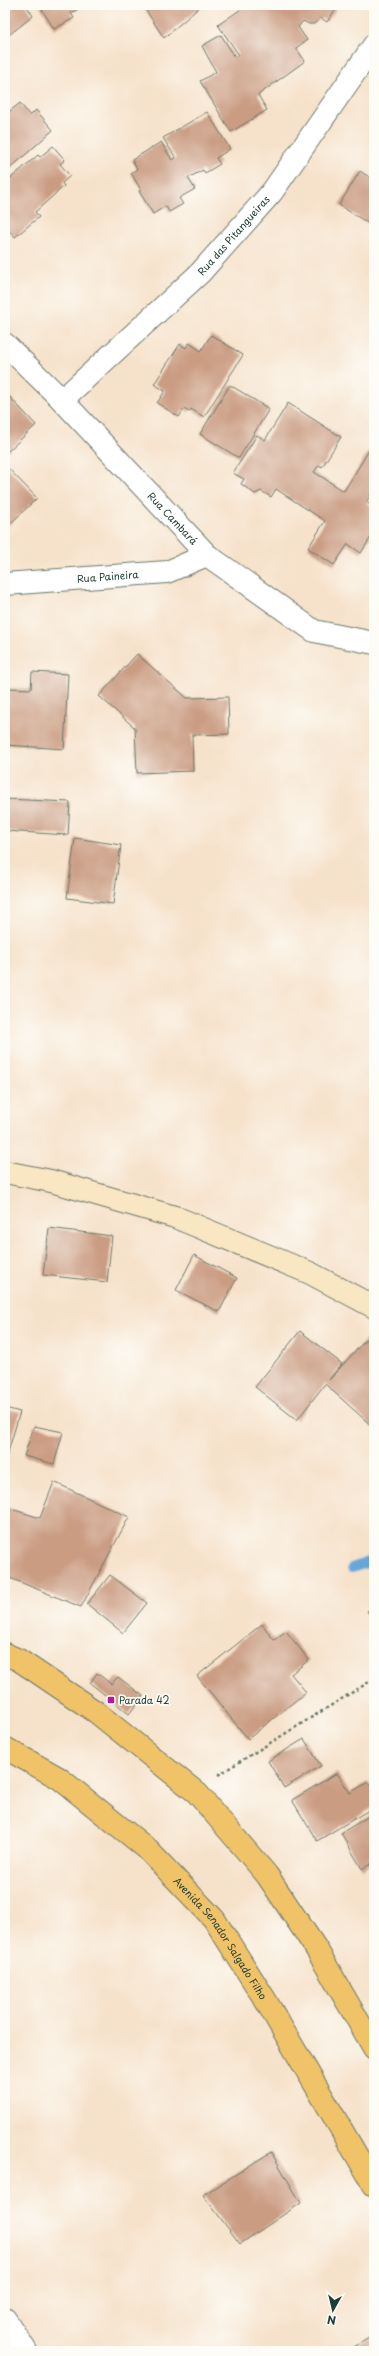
<svg xmlns="http://www.w3.org/2000/svg" width="379" height="2356" viewBox="0 0 379 2356" font-family="'Playpen Sans',sans-serif">
<style>
.lines{fill:none;stroke-linecap:round;stroke-linejoin:round}
.stream{stroke:#66a6d9;stroke-width:10}
.building{fill:#ca9c82}
.street-casing{stroke:#6a7769;stroke-width:24}
.secondary-casing{stroke:#6a7769;stroke-width:24}
.primary-casing{stroke:#6a7769;stroke-width:24}
.path{stroke:#6a7769;stroke-width:2.5;stroke-dasharray:3 3;stroke-linecap:butt}
.street{stroke:#fff;stroke-width:22}
.secondary{stroke:#f9e7c3;stroke-width:22}
.primary{stroke:#f1c369;stroke-width:22}
.poi-dot{fill:#b5179e;stroke:#fdfcf7;stroke-width:1.5}
.labels{text-anchor:middle;stroke-width:3.5;stroke-linejoin:round;paint-order:stroke}
.street-label{font-size:10px;fill:#1f3d34;stroke:#fdfcf7}
.poi-label{font-size:10px;fill:#1f3d34;stroke:#fdfcf7;text-anchor:start}
</style>
<rect width="100%" height="100%" fill="#fdfcf7"/>
<filter id="ink" filterUnits="userSpaceOnUse"><feTurbulence type="fractalNoise" baseFrequency=".025" numOctaves="2"/><feDisplacementMap in="SourceGraphic" scale="8" xChannelSelector="R" yChannelSelector="G"/><feConvolveMatrix kernelMatrix="1 2 1 2 8 2 1 2 1" color-interpolation-filters="sRGB"/></filter>
<filter id="wash" filterUnits="userSpaceOnUse"><feTurbulence type="fractalNoise" baseFrequency=".012" numOctaves="4" result="noise"/><feDisplacementMap in="SourceGraphic" scale="16" xChannelSelector="R" yChannelSelector="G"/><feGaussianBlur stdDeviation="0.9" result="paint"/><feColorMatrix in="noise" values="0 0 0 0 0 0 0 0 0 0 0 0 0 0 0 0 0 1.4 0 .05"/><feComposite in="paint" operator="in"/></filter>
<g filter="url(#wash)">
<rect width="100%" height="100%" fill="#f6e2cb"/>
<g class="lines">
<polyline class="stream" points="352,1568 374,1560"/>
</g>
<g id="blocks">
<g class="building">
<polygon points="5,5 26,5 33,16 5,38"/>
<polygon points="39,5 75,5 78,9 71,13 74,18 54,29"/>
<polygon points="151,5 202,5 164,38 145,9"/>
<polygon points="247,5 250,7 339,5 327,22 321,18 314,24 309,24 303,21 298,27 307,40 296,48 305,61 258,95 267,110 231,132 200,81 216,72 202,46 221,35 235,57 239,55 218,25"/>
<polygon points="20,103 30,116 36,110 53,130 5,173 5,115"/>
<polygon points="207,112 230,149 216,158 220,164 205,173 203,170 188,178 195,189 179,198 183,204 169,212 166,206 153,214 139,191 141,190 131,173 137,169 132,160 161,142 172,160 176,158 163,138"/>
<polygon points="53,146 65,160 60,164 70,176 62,183 64,186 35,212 39,217 15,237 5,226 5,210 9,207 5,202 5,183 38,155 40,157"/>
<polygon points="360,171 374,180 374,227 339,205"/>
<polygon points="211,335 243,355 204,417 191,409 189,412 184,409 179,417 157,403 165,391 154,384 180,344 186,348 189,343 201,351"/>
<polygon points="230,385 269,409 239,458 200,434"/>
<polygon points="7,394 36,425 5,454 5,395"/>
<polygon points="288,403 341,437 322,467 319,465 314,472 344,491 374,442 374,490 366,502 374,507 374,539 371,537 361,553 348,544 334,565 308,548 325,521 276,489 271,497 261,491 255,494 241,484 244,479 233,473 257,435 265,440"/>
<polygon points="5,465 37,498 9,525 5,520"/>
<polygon points="137,654 187,698 228,697 229,734 192,735 193,771 137,773 135,728 99,696"/>
<polygon points="32,672 68,674 64,749 5,745 8,688 31,689"/>
<polygon points="5,799 70,802 68,835 5,831"/>
<polygon points="75,838 121,845 113,904 67,898"/>
<polygon points="49,1228 112,1236 107,1282 43,1275"/>
<polygon points="194,1255 237,1278 219,1312 176,1290"/>
<polygon points="300,1331 342,1364 329,1380 369,1336 374,1340 374,1428 325,1384 297,1420 255,1387"/>
<polygon points="5,1408 20,1412 5,1462"/>
<polygon points="34,1426 63,1432 54,1464 24,1456"/>
<polygon points="54,1482 129,1517 81,1607 5,1576 5,1507 40,1518"/>
<polygon points="110,1575 147,1603 123,1633 87,1604"/>
<polygon points="374,1606 374,1622 367,1611"/>
<polygon points="262,1624 274,1640 286,1631 309,1660 291,1674 306,1692 248,1739 197,1676"/>
<polygon points="97,1673 111,1684 118,1677 143,1696 129,1714 90,1683"/>
<polygon points="304,1739 321,1766 284,1788 268,1761"/>
<polygon points="337,1773 350,1793 368,1782 374,1793 374,1807 317,1841 292,1800"/>
<polygon points="374,1813 374,1862 362,1869 341,1833"/>
<polygon points="271,2152 301,2203 240,2244 203,2195"/>
<polygon points="374,2335 374,2351 347,2351"/>
</g>
</g>
</g>
<g filter="url(#ink)">
<use href="#blocks" fill-opacity="0" stroke="#6a7769" stroke-width="1"/>
<g class="lines">
<g class="street-casing">
<g id="street">
<path id="s1" d="M5 344 62 400 207 555 314 631 374 643"/>
<path id="s2" d="M62 400 200 273 272 192 374 45"/>
<path id="s3" d="M5 584 167 572 207 555"/>
<polyline points="5,2319 26,2351"/>
</g>
</g>
<g class="secondary-casing">
<polyline id="secondary" points="5,1172 51,1181 175,1217 310,1273 374,1307"/>
</g>
<g class="primary-casing">
<g id="primary">
<polyline points="5,1654 19,1660 96,1712 197,1793 267,1875 317,1950 374,2048"/>
<path id="s4" d="M5 1748 59 1778 146 1848 214 1919 266 2001 374 2185"/>
</g>
</g>
<polyline class="path" points="218,1775 374,1679"/>
<use href="#street" class="street"/>
<use href="#secondary" class="secondary"/>
<use href="#primary" class="primary"/>
</g>
</g>
<rect class="poi-dot" x="107" y="1696" width="8" height="8" rx="2"/>
<g class="labels">
<g class="street-label">
<text dy="4" stroke="none"><textPath href="#s2" startOffset="238">Rua das Pitangueiras</textPath></text>
<text dy="4" stroke="none"><textPath href="#s1" startOffset="242">Rua Cambará</textPath></text>
<text dy="4" stroke="none"><textPath href="#s3" startOffset="103">Rua Paineira</textPath></text>
<text dy="4" stroke="none"><textPath href="#s4" startOffset="291">Avenida Senador Salgado Filho</textPath></text>
</g>
<g class="poi-label">
<text x="119" y="1704">Parada 42</text>
</g>
</g>
<rect width="379" height="2356" fill="none" stroke="#fdfcf7" stroke-width="20"/>
<g transform="translate(333 2310) rotate(188)" stroke="#fdfcf7" stroke-width="3" paint-order="stroke">
<path d="M0-3L7 15L0 10L-7 15Z" fill="#1f3d34"/>
<text y="-6" font-size="11" font-weight="bold" text-anchor="middle" fill="#1f3d34">N</text>
</g>
</svg>
